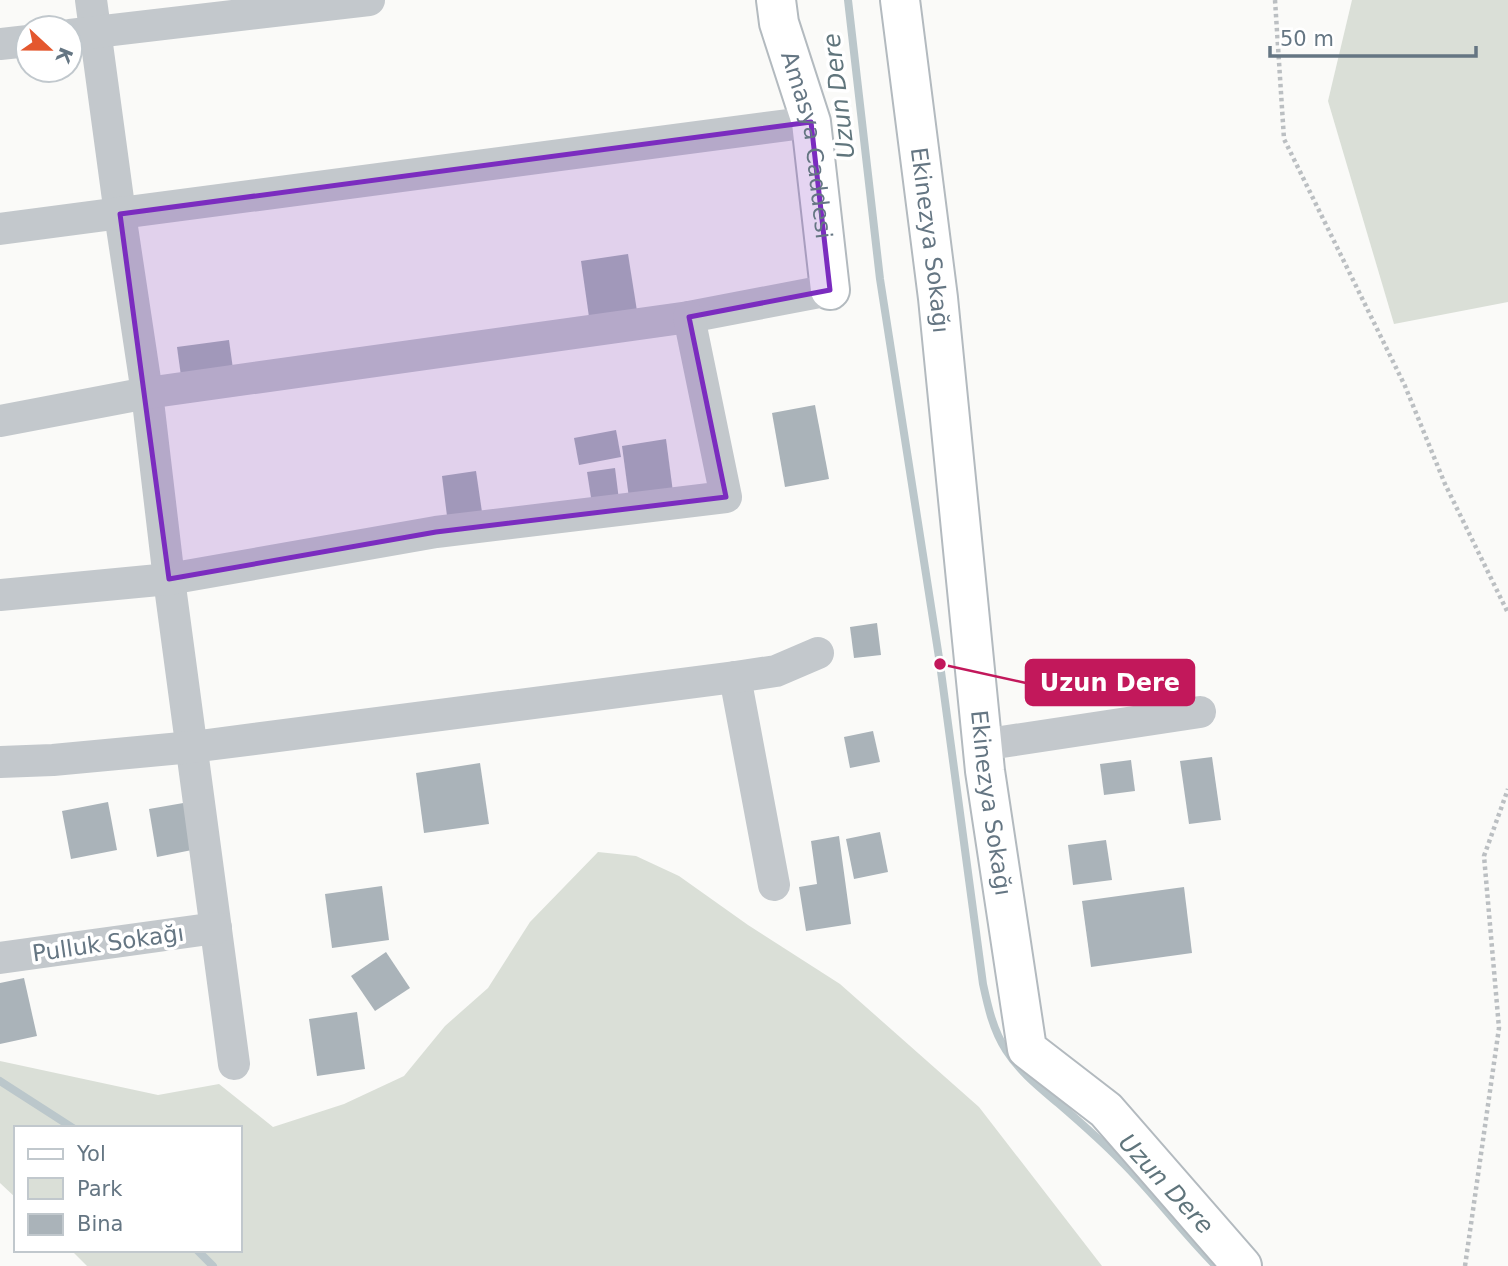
<svg xmlns="http://www.w3.org/2000/svg" width="1508" height="1266" viewBox="0 0 1508 1266" font-family="'DejaVu Sans',sans-serif">
<style>
.green{fill:#dadfd7}
.lines{fill:none;stroke-linecap:round;stroke-linejoin:round}
.stream{stroke:#bbc7cb;stroke-width:8}
.building{fill:#aab3b9}
.secondary-casing{stroke:#b3babf;stroke-width:42}
.path{stroke:#bbbfc2;stroke-width:4.5;stroke-dasharray:3.5 3.5;stroke-linecap:butt}
.street{stroke:#c3c8cc;stroke-width:32}
.secondary{stroke:#fff;stroke-width:38}
.marked{fill:#7b2cbf;fill-opacity:0.2;stroke:#7b2cbf;stroke-width:5;stroke-linejoin:round}
.labels{text-anchor:middle;stroke-width:7;stroke-linejoin:round;paint-order:stroke}
.street-label{font-size:23px;fill:#657683;stroke:#fff}
.water-label{font-size:24px;font-style:italic;fill:#60757c;stroke:#fff}
.leader{fill:none;stroke:#c2185b;stroke-width:2.5}
.callout-dot{fill:#c2185b;stroke:#fff;stroke-width:2.5}
.callout{fill:#c2185b;stroke:#c2185b;stroke-width:2.5}
.callout-label{font-size:24px;text-anchor:middle;font-weight:bold;fill:#fff}
</style>
<rect width="100%" height="100%" fill="#fafaf8"/>
<g class="green">
<polygon points="1352,0 1508,0 1508,302 1394,324 1328,101"/>
<polygon points="598,852 636,856 679,876 748,925 840,984 979,1107 1102,1266 87,1266 71,1250 240,1250 240,1128 16,1128 16,1198 0,1183 0,1061 158,1095 219,1084 273,1127 344,1104 404,1076 445,1026 488,988 530,922"/>
</g>
<g class="lines">
<g class="stream">
<path d="M848 0 880 279 940 664 983 984C988 1007 993 1030 1006 1050 1020 1072 1039 1087 1058 1103 1080 1122 1102 1141 1122 1162 1155 1195 1183 1233 1216 1266"/>
<polyline points="0,1081 73,1128"/>
<polyline points="197,1250 213,1266"/>
</g>
</g>
<g class="building">
<polygon points="628,254 637,311 589,317 581,261"/>
<polygon points="229,340 233,369 181,376 177,347"/>
<polygon points="815,405 829,479 785,487 772,413"/>
<polygon points="616,430 621,457 579,465 574,438"/>
<polygon points="666,439 673,492 629,498 622,446"/>
<polygon points="615,468 619,500 592,504 587,472"/>
<polygon points="476,471 483,519 448,524 442,476"/>
<polygon points="877,623 881,655 854,658 850,627"/>
<polygon points="873,731 880,762 850,768 844,737"/>
<polygon points="1212,757 1221,820 1189,824 1180,761"/>
<polygon points="1131,760 1135,791 1104,795 1100,764"/>
<polygon points="480,763 489,824 424,833 416,773"/>
<polygon points="108,802 117,850 71,859 62,811"/>
<polygon points="189,802 197,849 157,857 149,809"/>
<polygon points="880,832 888,872 854,879 846,839"/>
<polygon points="839,836 851,924 806,931 799,887 817,884 811,841"/>
<polygon points="1106,840 1112,880 1073,885 1068,845"/>
<polygon points="382,886 389,940 332,948 325,894"/>
<polygon points="1184,887 1192,953 1091,967 1082,901"/>
<polygon points="386,952 410,988 375,1011 351,976"/>
<polygon points="24,978 37,1036 0,1044 0,983"/>
<polygon points="357,1012 365,1069 317,1076 309,1019"/>
</g>
<g class="lines">
<g class="secondary-casing">
<g id="secondary">
<path id="s1" d="M776 0 779 23 811 122 830 290"/>
<path id="s2" d="M900 0 938 298 985 771 1027 1049 1106 1110 1242 1266"/>
</g>
</g>
<g class="path">
<polyline points="1275,0 1284,139 1405,386 1445,484 1508,613"/>
<polyline points="1465,1266 1499,1028 1484,856 1508,789"/>
</g>
<g class="street">
<polyline points="91,0 120,214 147,393 169,579 234,1064"/>
<polyline points="70,35 369,0"/>
<polyline points="0,44 28,41"/>
<polyline points="0,229 811,122"/>
<polyline points="0,421 147,393 689,317 830,290"/>
<polyline points="0,595 169,579 436,532 726,497 689,317"/>
<polyline points="735,677 774,885"/>
<polyline points="982,745 1200,712"/>
<polyline points="0,762 53,760 192,747 735,677 776,671 818,653"/>
<polyline points="0,958 216,928"/>
</g>
<use href="#secondary" class="secondary"/>
</g>
<path class="marked" d="M811 122 830 290 689 317 726 497 436 532 169 579 120 214Z"/>
<g class="labels">
<g class="street-label">
<text dy="8" stroke="none"><textPath href="#s1" startOffset="149">Amasya Caddesi</textPath></text>
<text dy="8" stroke="none"><textPath href="#s2" startOffset="242">Ekinezya Sokağı</textPath></text>
<text dy="8" stroke="none"><textPath href="#s2" startOffset="808">Ekinezya Sokağı</textPath></text>
<text transform="translate(108 943) rotate(-8)" y="8">Pulluk Sokağı</text>
</g>
<g class="water-label">
<text transform="translate(839 96) rotate(-97)" y="8">Uzun Dere</text>
<text transform="translate(1166 1184) rotate(47)" y="8">Uzun Dere</text>
</g>
</g>
<path class="leader" d="M940 664L1026 683"/>
<circle class="callout-dot" cx="940" cy="664" r="7"/>
<rect class="callout" x="1026" y="660" width="168" height="45" rx="7"/>
<g class="callout-label">
<text x="1110" y="691">Uzun Dere</text>
</g>
<rect x="14" y="1126" width="228" height="126" fill="#ffffff" stroke="#c1c8cd" stroke-width="2"/>
<rect x="28" y="1149" width="35" height="10" fill="#ffffff" stroke="#c1c8cd" stroke-width="2"/>
<text x="77" y="1161" font-size="21" fill="#657683">Yol</text>
<rect x="28" y="1178" width="35" height="21" fill="#dadfd7" stroke="#c1c8cd" stroke-width="2"/>
<text x="77" y="1196" font-size="21" fill="#657683">Park</text>
<rect x="28" y="1214" width="35" height="21" fill="#aab3b9" stroke="#c1c8cd" stroke-width="2"/>
<text x="77" y="1231" font-size="21" fill="#657683">Bina</text>
<g transform="translate(49 49) rotate(112)"><circle r="33" fill="#ffffff" stroke="#c1c8cd" stroke-width="2"/>
<path d="M0-5L12 26L0 18L-12 26Z" fill="#e4572e"/>
<text y="-10" font-size="19" font-weight="bold" text-anchor="middle" fill="#657683">K</text>
</g>
<path d="M1270 46v10h206v-10" fill="none" stroke="#657683" stroke-width="3.5"/>
<text x="1280" y="46" font-size="21" fill="#657683" stroke="#ffffff" stroke-width="5" paint-order="stroke">50 m</text>
</svg>
